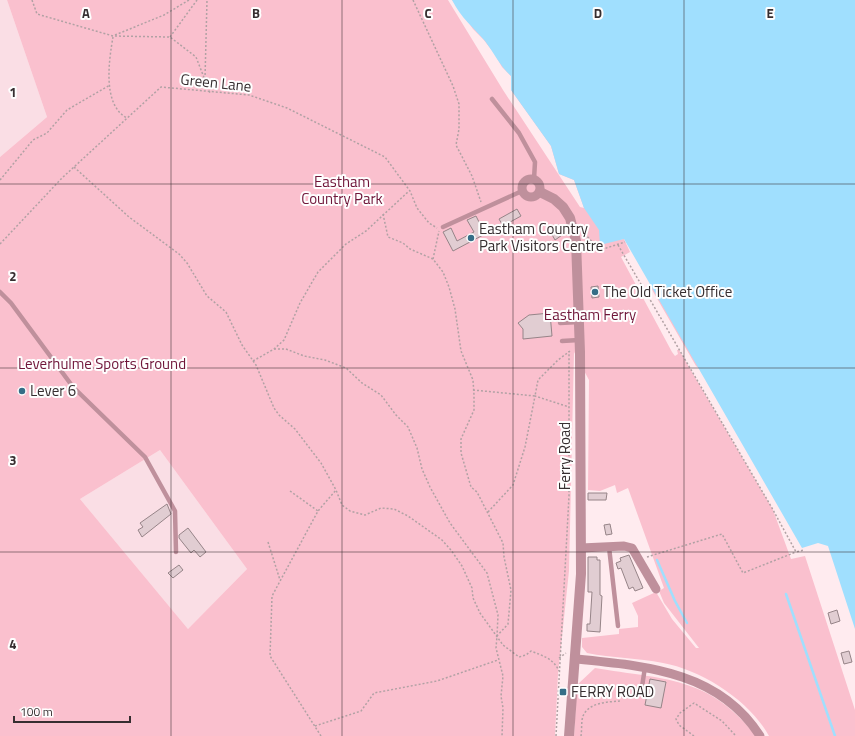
<svg xmlns="http://www.w3.org/2000/svg" width="855" height="736" viewBox="0 0 855 736" font-family="'Titillium Web',sans-serif">
<style>
.built{fill:#fadee5}
.green{fill:#fac0ce;fill-rule:evenodd}
.water{fill:#a0dffe}
.lines{fill:none;stroke-linecap:round;stroke-linejoin:round}
.stream{stroke:#a0dffe;stroke-width:2.5}
.building{fill:#e1cdd2;stroke:#968488}
.path{stroke:#b1a1a4;stroke-width:1.5;stroke-dasharray:2 2;stroke-linecap:butt}
.service{stroke:#bf909c;stroke-width:4.5}
.minor{stroke:#bf909c;stroke-width:9}
.tertiary{stroke:#bf909c;stroke-width:10}
.grid{fill:none;stroke:#362e30;stroke-width:1;stroke-opacity:0.55}
.poi-dot{fill:#356e87;stroke:#fefefe;stroke-width:1.5}
.labels{text-anchor:middle;stroke-width:4;stroke-linejoin:round;paint-order:stroke}
.street-label{font-size:15px;fill:#362e30;stroke:#fefefe}
.park-label{font-size:15px;fill:#6f1539;stroke:#fefefe}
.poi-label{font-size:15px;fill:#362e30;stroke:#fefefe;text-anchor:start}
.grid-label{font-size:13px;text-anchor:middle;font-weight:bold;fill:#362e30;stroke:#fefefe;stroke-width:4;stroke-linejoin:round;paint-order:stroke}
</style>
<rect width="100%" height="100%" fill="#ffebef"/>
<g class="built">
<polygon points="0,0 7,0 47,117 0,157"/>
<polygon points="160,450 247,569 188,629 80,499"/>
</g>
<g class="green">
<path d="M7 0H448L503 90 580 207 584 208 574 180 559 174 551 146 511 90V76L502 67 494 53 483 39 473 29 452 0H514L529 30 595 137 652 215 694 278 748 353 785 440 789 458 810 517H803L791 477 782 466 753 399 738 387H718L714 382H711L706 373 696 366 651 288 653 279 640 259 641 228H622L607 212 608 224 615 227 616 240 624 239 630 252 621 257 672 352 675 356 678 354 677 350H679L773 510 791 559 805 556 855 710V736H769C750 701 702 670 663 663 638 658 612 658 587 653L582 647V638L619 634V629L638 627V616L632 603 656 592 672 619 696 648H699L664 603 659 591 664 588 628 488 617 493 615 485 600 491 588 490 589 380 574 352 569 571 558 674 555 736H0V157L47 117ZM160 450 247 569 188 629 80 499Z"/>
<path d="M595 668C664 680 708 675 756 736H574L577 685Z"/>
</g>
<path class="water" d="M452 0H855V629L828 546 818 543 802 548 624 239 600 245 599 230 584 208 574 180 559 174 551 146 511 90V76C500 66 494 53 485 41 473 27 461 18 452 0Z"/>
<g class="lines">
<g class="stream">
<polyline points="657,560 675,601 687,623"/>
<polyline points="786,594 835,736"/>
</g>
</g>
<g class="building">
<polygon points="517,209 521,216 503,226 499,219"/>
<polygon points="476,216 485,234 453,251 443,232 451,228 457,241 474,232 467,220"/>
<polygon points="559,225 565,233 555,240 550,231"/>
<polygon points="598,286 599,297 592,298 591,287"/>
<polygon points="550,313 552,336 523,339 523,329 518,323 529,315"/>
<polygon points="588,493 607,493 606,500 588,500"/>
<polygon points="167,504 171,514 142,537 138,530 143,527 140,523"/>
<polygon points="610,524 612,534 606,535 604,525"/>
<polygon points="188,528 206,552 200,557 194,550 191,553 179,538 179,535"/>
<polygon points="629,555 643,588 635,591 633,587 629,589 621,568 618,569 616,563 621,561 620,558"/>
<polygon points="588,557 597,557 597,560 600,560 600,595 602,596 600,632 587,631 587,624 590,624 592,592 588,592"/>
<polygon points="179,565 183,570 173,578 168,573"/>
<polygon points="837,610 840,621 831,624 828,613"/>
<polygon points="849,651 852,662 844,664 841,653"/>
<polygon points="650,679 666,682 661,708 645,705"/>
</g>
<g class="lines">
<g class="path">
<polyline points="32,0 37,14 113,36 170,37 196,57 210,93"/>
<polyline points="413,0 453,86 459,104 459,129 456,145 472,176 481,202"/>
<polyline points="115,35 164,15 189,0"/>
<path d="M113 37C109 60 102 105 127 118"/>
<polyline points="170,37 197,0"/>
<polyline points="205,79 207,0"/>
<path d="M74 167 129 217 179 254 187 263 207 296 226 312 242 345 256 365 274 408 279 415 295 429 321 463 336 490 342 505 350 511 365 515 381 508 394 509 408 516 442 540 451 550 462 566 472 588 473 598 480 613 503 645 519 657 526 655 531 651C543 656 553 658 559 671"/>
<polyline points="0,180 33,140 47,133 67,110 110,85"/>
<polyline points="383,214 388,237 403,243 410,249 433,259 443,272 449,287 455,309 461,351 473,380 474,395 474,410 461,439 461,453 471,487 477,492 503,543 504,557 511,590 508,624 497,636 496,648 503,676 501,696 503,708 502,736"/>
<polyline points="582,231 600,250 625,242"/>
<polyline points="0,244 62,178 161,87 249,95 287,108 385,157 410,191 417,208 429,223 437,228"/>
<polyline points="618,245 772,508 796,552 804,550"/>
<polyline points="433,259 439,231"/>
<polyline points="274,349 286,349 304,356 325,360 346,368 362,383 381,395 396,415 408,427 417,448 422,469 430,487 450,523 487,573 498,615 497,636"/>
<polyline points="253,361 274,349 284,340 300,303 318,272 346,244 366,231 409,191"/>
<polyline points="473,390 535,396 538,380 558,360 570,351"/>
<polyline points="290,491 318,511"/>
<polyline points="488,512 513,485 525,447 535,396 569,407"/>
<polyline points="268,542 280,580"/>
<polyline points="647,557 722,534 743,573 796,552"/>
<polyline points="559,658 566,653"/>
<polyline points="315,726 361,711 374,693 437,681 498,660"/>
<polyline points="321,736 270,656 272,596 318,511 336,490"/>
<polyline points="556,736 569,496 569,351"/>
<path d="M581 736C582 730 581 722 583 716 589 702 608 702 621 701"/>
<polyline points="694,736 679,725 676,719 680,713 694,703 722,721 736,736"/>
</g>
<g class="service">
<polyline points="492,99 519,133 535,162 534,179"/>
<polyline points="443,227 522,191"/>
<polyline points="0,292 11,303 73,387 145,457 175,511 176,552"/>
<polyline points="560,323 579,322"/>
<polyline points="562,341 579,340"/>
<polyline points="609,547 618,626"/>
<polyline points="642,687 645,667"/>
</g>
<g class="minor">
<circle cx="531" cy="188" r="9"/>
<polyline points="581,548 624,546 632,548 656,589"/>
<path d="M576 659C645 666 719 671 760 736"/>
</g>
<polyline class="tertiary" points="540,192 554,199 563,207 570,218 576,241 580,352 581,574 569,736"/>
</g>
<path class="grid" d="M171 0V736M342 0V736M513 0V736M684 0V736M0 184H855M0 368H855M0 552H855"/>
<g class="poi-dot">
<circle cx="471" cy="238" r="4"/>
<circle cx="595" cy="292" r="4"/>
<circle cx="22" cy="391" r="4"/>
<rect x="559" y="688" width="8" height="8" rx="2"/>
</g>
<g class="labels">
<g class="street-label">
<text transform="translate(216 83) rotate(6)" y="5">Green Lane</text>
<text transform="translate(565 456) rotate(-90)" y="5">Ferry Road</text>
</g>
<g class="park-label">
<text x="342" y="187">Eastham<tspan x="342" dy="17">Country Park</tspan></text>
<text x="590" y="320">Eastham Ferry</text>
<text x="102" y="369">Leverhulme Sports Ground</text>
</g>
<g class="poi-label">
<text x="479" y="234">Eastham Country<tspan x="479" dy="17">Park Visitors Centre</tspan></text>
<text x="603" y="297">The Old Ticket Office</text>
<text x="30" y="396">Lever 6</text>
<text x="571" y="697">FERRY ROAD</text>
</g>
</g>
<g class="grid-label">
<text x="86" y="18">A</text>
<text x="256" y="18">B</text>
<text x="428" y="18">C</text>
<text x="598" y="18">D</text>
<text x="770" y="18">E</text>
<text x="13" y="97">1</text>
<text x="13" y="281">2</text>
<text x="13" y="465">3</text>
<text x="13" y="649">4</text>
</g>
<path d="M14 716v6h116v-6" fill="none" stroke="#362e30" stroke-width="2"/>
<text x="20" y="716" font-size="12" fill="#362e30" stroke="#fefefe" stroke-width="3" paint-order="stroke">100 m</text>
</svg>
